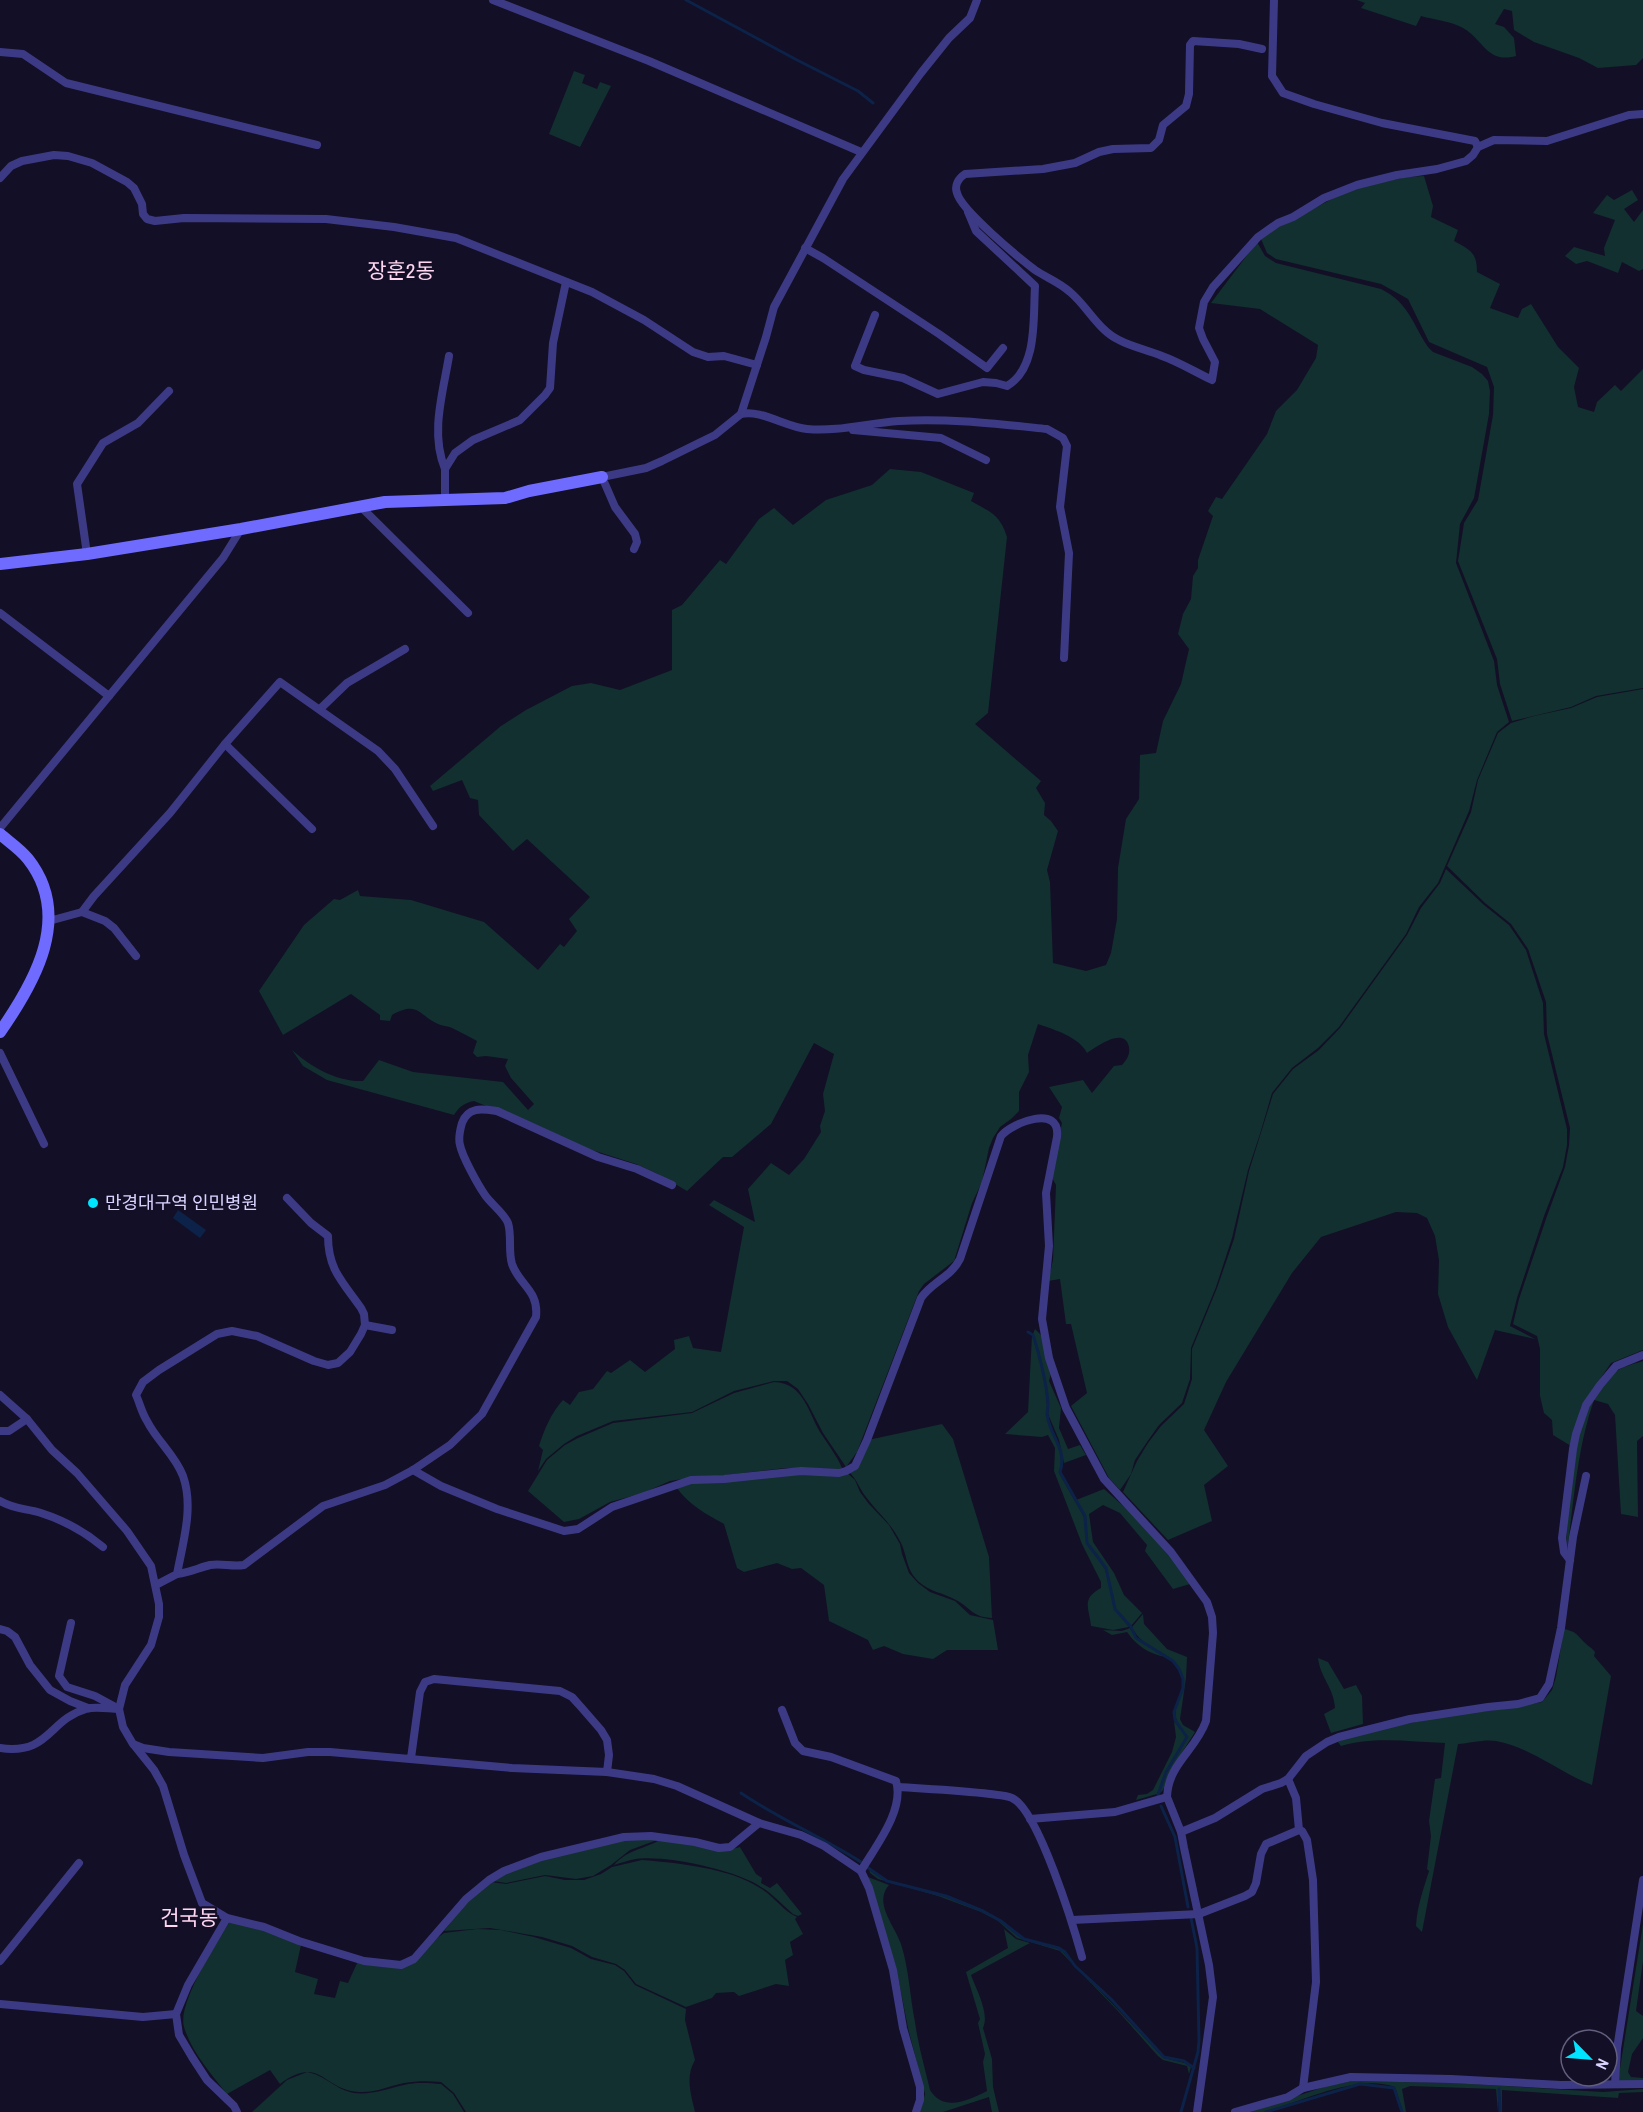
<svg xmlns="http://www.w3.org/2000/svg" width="1643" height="2112" viewBox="0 0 1643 2112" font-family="'Archivo Narrow','Noto Sans KR',sans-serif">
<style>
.green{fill:#12302f}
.water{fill:#0c2248}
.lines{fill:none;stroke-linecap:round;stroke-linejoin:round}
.stream{stroke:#0c2248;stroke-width:3}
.street{stroke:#3d3a85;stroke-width:8}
.secondary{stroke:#6f6bff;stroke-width:12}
.poi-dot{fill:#00e5ff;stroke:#130f26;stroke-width:2}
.labels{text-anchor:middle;stroke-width:4.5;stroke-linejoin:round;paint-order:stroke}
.poi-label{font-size:18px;fill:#d9d4ff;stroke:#130f26;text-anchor:start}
.quarter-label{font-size:21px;fill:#ffd6f0;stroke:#130f26}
</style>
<rect width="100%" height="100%" fill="#130f26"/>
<g class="green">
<path d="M1357 0H1643V58L1636 65 1598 68 1579 58 1534 42 1514 30 1512 11 1504 9 1495 24 1504 27 1514 38 1516 56C1487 64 1484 40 1463 28 1451 21 1435 20 1421 16L1416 26 1361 8 1365 3Z"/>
<polygon points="574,71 585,75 582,83 597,89 600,82 611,86 580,147 549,134"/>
<path d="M1424 176 1433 206 1431 217 1458 230 1454 241C1470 250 1477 252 1477 272L1500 284 1490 308 1518 318 1522 309 1531 304 1558 347 1579 368 1574 387 1578 407 1594 412 1597 402 1615 385 1621 391 1643 369V688L1596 696 1571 707 1512 721 1500 684 1497 659 1458 561 1464 523 1478 500 1493 415 1494 387 1487 367 1429 342 1408 299 1381 284 1276 259 1267 253 1261 239 1273 230 1351 189 1407 177Z"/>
<polygon points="1632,190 1638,200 1624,209 1634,222 1643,210 1643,269 1639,271 1622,262 1618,273 1587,261 1576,264 1565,256 1574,247 1605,256 1604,248 1615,220 1593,213 1607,195 1614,200"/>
<path d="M1257 242 1265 256 1276 263 1381 289C1409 303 1412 323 1428 347L1433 352 1472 367 1482 374 1488 381 1490 391 1489 414 1474 498 1460 524 1456 563 1494 661 1497 685 1509 722 1497 732 1477 780 1469 811 1438 883 1419 907 1406 934 1339 1027 1318 1048 1292 1068 1272 1093 1260 1134 1248 1170 1232 1238 1216 1287 1191 1348 1190 1379 1182 1403 1159 1425 1147 1442 1135 1460 1131 1474 1120 1490 1109 1478 1071 1406 1087 1393 1071 1324H1066L1060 1279 1048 1281 1053 1260 1056 1185 1051 1176 1062 1123 1059 1118 1062 1107 1049 1087 1083 1080 1092 1093 1114 1066 1122 1065C1127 1059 1130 1055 1129 1047 1124 1026 1097 1047 1087 1053 1079 1037 1055 1030 1038 1024L1028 1055 1029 1072 1019 1092V1111L1011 1119 1000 1127 993 1138 989 1148 982 1182 972 1203 954 1261 924 1284 919 1291 857 1452 846 1467 823 1433 808 1404 798 1389 787 1381H774L734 1391 692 1412 613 1421 577 1436 564 1444 546 1459 538 1471 543 1450 539 1446C544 1430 551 1413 563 1400L570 1405 579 1392 593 1389 607 1371 611 1373 630 1360 645 1372 675 1349 674 1340 689 1336 693 1348 721 1352 744 1227 709 1205 714 1200 755 1222 748 1189 771 1163 789 1175 804 1159 821 1132 820 1126 825 1111 823 1094 834 1054 814 1043 771 1124 732 1157H723L687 1191 658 1174 636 1164 589 1149 474 1101C464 1103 459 1107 454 1115L327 1080 303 1066 292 1050C311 1067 337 1082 363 1081L379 1060 413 1072 503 1082 528 1110 534 1104 511 1078 505 1066 508 1059 486 1056 477 1057 473 1053 477 1041C469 1037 461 1032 452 1028 448 1026 442 1026 438 1024 417 1014 418 1001 392 1015L390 1021 380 1020V1015L351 994 283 1035 259 991 304 925 334 899 340 900 358 890 360 896 411 900 484 922 538 970 560 944 564 947 577 931 569 919 590 897 527 839 513 851 479 815 478 800 470 798 462 780 433 791 430 786 501 726 526 710 572 686 591 683 620 690 672 670V610L682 605 720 560 726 564 759 519 774 508 793 525 826 500 872 485 890 469 921 472 974 493 971 501C990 512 1000 514 1007 537L988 713 975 724 1041 781 1036 788 1045 803 1044 815 1051 821 1058 831 1047 870 1050 882 1053 963 1086 971 1106 965 1111 953 1117 919 1118 868 1126 819 1139 799 1140 755 1156 753 1163 721 1181 684 1189 649 1178 634 1183 614 1191 599 1193 576 1198 568V560L1213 516 1208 511 1216 497 1222 499 1267 434 1276 411 1297 390 1316 358 1318 345 1260 309 1211 303Z"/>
<polygon points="1643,689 1643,1350 1611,1363 1581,1407 1571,1446 1553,1435 1552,1420 1544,1413 1540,1396 1540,1349 1537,1336 1513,1324 1519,1299 1547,1216 1565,1167 1569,1145 1570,1128 1547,1034 1546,1002 1528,949 1511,924 1485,903 1447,866 1471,812 1478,780 1498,733 1511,723 1534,716 1571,708 1597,697"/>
<polygon points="1446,869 1484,905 1509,925 1526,950 1543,1003 1544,1034 1567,1129 1567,1145 1563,1167 1544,1216 1517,1298 1510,1326 1535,1339 1495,1330 1477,1380 1448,1327 1438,1294 1439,1260 1435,1236 1427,1218 1417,1213 1396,1212 1321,1237 1292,1273 1226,1382 1204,1430 1228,1466 1204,1485 1212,1521 1168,1540 1123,1492 1137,1461 1148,1443 1161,1426 1184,1404 1192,1379 1192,1349 1217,1288 1234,1239 1249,1171 1273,1094 1293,1069 1319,1050 1340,1028 1407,935 1421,908 1440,883"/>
<polygon points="1035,1329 1044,1338 1052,1370 1049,1381 1061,1408 1059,1428 1068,1449 1080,1445 1086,1455 1064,1463 1059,1440 1048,1414 1049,1405 1039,1351 1033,1334"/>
<path d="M1032 1335C1039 1355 1046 1385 1047 1405 1047 1408 1046 1411 1047 1414 1049 1436 1067 1448 1059 1473L1084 1517 1087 1543 1105 1569 1115 1610 1129 1627 1113 1630 1091 1626C1089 1607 1081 1599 1101 1588V1582L1082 1544 1054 1471 1055 1448 1048 1435 1042 1437 1005 1434 1028 1412Z"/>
<path d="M1643 1361V1436L1637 1441 1638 1517 1621 1514 1615 1415 1608 1404 1594 1400C1577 1448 1574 1501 1567 1551 1563 1506 1575 1402 1613 1373 1622 1367 1633 1364 1643 1361Z"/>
<path d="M774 1382C805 1383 808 1414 822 1435 829 1446 837 1456 842 1468L839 1469 785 1468 726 1475 701 1476 670 1481 643 1493 610 1502 579 1519 564 1522 528 1491 547 1460 565 1445 578 1438 613 1423 692 1413 734 1393Z"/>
<path d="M942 1424 953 1439 989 1557 992 1618C972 1617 971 1608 956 1600 944 1593 930 1592 919 1582 905 1569 908 1556 900 1541 890 1522 878 1513 866 1497 859 1488 857 1479 848 1471L868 1440Z"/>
<path d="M846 1472 855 1480 860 1492 869 1504 889 1525 900 1544 902 1554 909 1573 918 1583 930 1592 955 1601 970 1615 993 1620 998 1650H947L933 1659 903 1654 884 1646 873 1650 868 1640 829 1621 824 1585 801 1568 792 1569 777 1563 744 1572 737 1568 724 1524C706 1514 689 1505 676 1487L691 1481Z"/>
<polygon points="1104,1489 1137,1518 1162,1544 1190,1584 1173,1589 1145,1551 1147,1545 1120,1513 1103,1505 1089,1514 1093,1542 1114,1573 1124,1595 1142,1613 1131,1626 1116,1609 1106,1568 1088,1543 1085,1516 1076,1500"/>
<path d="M1143 1614 1144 1624 1167 1649 1187 1657 1186 1678 1180 1719 1183 1725 1195 1732 1177 1760 1163 1790 1158 1795 1167 1772 1188 1737C1184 1731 1177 1724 1176 1718 1172 1700 1192 1692 1180 1669 1169 1649 1143 1651 1132 1627Z"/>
<path d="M1130 1628 1136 1639 1166 1657C1149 1654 1137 1646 1127 1632L1112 1635 1103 1630 1122 1631Z"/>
<path d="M1564 1629C1577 1632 1576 1634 1584 1642 1588 1646 1592 1648 1595 1652L1594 1656 1611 1676 1592 1785C1560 1773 1530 1747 1496 1741 1485 1739 1470 1743 1458 1744L1422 1932 1416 1926C1417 1907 1423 1890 1429 1871L1427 1869 1431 1836 1429 1821 1435 1779 1441 1778 1445 1743C1412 1742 1373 1736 1341 1746L1337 1741 1348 1736 1450 1715 1504 1709 1542 1702 1552 1690 1556 1677Z"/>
<path d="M1318 1658 1328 1662 1344 1689 1356 1685 1362 1696 1363 1724 1331 1733 1324 1714 1335 1708C1334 1688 1320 1677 1318 1658Z"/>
<polygon points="1174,1721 1186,1737 1166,1771 1157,1794 1136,1800 1138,1795 1147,1794 1153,1790 1172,1752 1176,1737"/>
<path d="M625 1838 657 1840 630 1850 611 1865 593 1876 576 1879 545 1875 506 1883 493 1881C530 1858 582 1850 625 1838Z"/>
<path d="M660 1840 728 1850 740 1847 756 1874 762 1878 761 1883 770 1888 777 1883 802 1914 798 1916 793 1914C782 1905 773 1894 761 1887 736 1870 666 1855 636 1859 629 1860 621 1863 614 1865 627 1850 644 1849 660 1840Z"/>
<path d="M642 1860C678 1863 730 1868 760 1888 774 1896 783 1911 797 1917L795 1919 803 1934 790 1942 793 1955 785 1960 789 1986 776 1984 739 1996 734 1992 716 1993 712 1998 686 2007 636 1984 625 1970 616 1964 592 1957 572 1946 542 1937 490 1928 444 1931 469 1899 491 1882 506 1884 545 1876 565 1880H584L601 1874 612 1867Z"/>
<polygon points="869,1869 887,1881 946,1897 983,1911 1000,1921 1024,1940 1059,1948 1164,2058 1189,2064 1191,2067 1189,2074 1187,2066 1163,2060 1158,2056 1117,2010 1060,1951 1017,1938 998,1921 981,1912 938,1896 878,1879 870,1873"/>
<path d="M868 1877 889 1885C873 1903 895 1926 901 1944 909 1969 910 1997 915 2022 918 2045 925 2068 930 2090 944 2112 967 2101 987 2091L983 2062 985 2054 978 2023 980 2019 966 1972 1008 1948 1004 1929 1016 1939 1030 1943 971 1975C976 1989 990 2014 983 2028L992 2059 993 2087 999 2112H992L989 2097 943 2112H920L925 2094 908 2028 896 1967Z"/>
<path d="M230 1921 265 1929 301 1945 295 1972 318 1979 314 1994 335 1998 340 1981 348 1983 358 1961 397 1967 444 1933 477 1929 501 1930 534 1937 571 1948 591 1959 615 1965 624 1971 635 1985 686 2009 685 2020 695 2060C685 2077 691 2094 695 2112H466L454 2093 441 2082C429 2081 416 2081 404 2083 389 2086 376 2093 359 2092 322 2090 321 2054 280 2084L270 2070 227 2094C211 2074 191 2051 184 2027 177 2003 217 1943 230 1921Z"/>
<polygon points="1643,1924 1643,1961 1636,2011 1643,2016 1643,2038 1632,2054 1628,2072 1631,2077 1643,2078 1643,2082 1618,2081"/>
<path d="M307 2072C325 2075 336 2090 354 2093 372 2095 386 2089 404 2085 415 2082 429 2083 441 2084L453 2094 464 2112H252L287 2080Z"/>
<path d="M1351 2081 1455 2083 1603 2092 1643 2089V2092L1619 2093 1618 2098 1502 2090V2112H1500L1498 2088V2112L1496 2089 1410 2086 1402 2089 1406 2112H1403L1395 2087C1357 2073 1301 2102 1264 2112H1249L1327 2086Z"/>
</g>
<polygon class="water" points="178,1210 206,1230 200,1238 173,1218"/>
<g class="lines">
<g class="stream">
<polyline points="686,0 797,60 858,91 873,103"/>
<path d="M1028 1332 1033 1335C1039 1353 1047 1385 1048 1404 1048 1408 1047 1411 1047 1414 1049 1435 1068 1449 1060 1472L1085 1516 1087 1543 1106 1568 1115 1609 1131 1627 1136 1638 1173 1661 1179 1669 1183 1679V1688L1174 1712 1175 1720 1187 1737 1166 1772 1158 1795"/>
<path d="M741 1793C779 1819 822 1837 861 1862"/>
<polyline points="1161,1806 1175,1837 1188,1907"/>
<polyline points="867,1867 887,1881 946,1896 983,1911 1001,1921 1024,1939 1059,1948 1065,1952 1075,1966 1111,1999 1164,2057 1184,2061 1194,2068"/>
<polyline points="1499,2089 1500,2112"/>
<polyline points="1181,2112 1198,2052 1199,2040 1197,1948 1191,1918"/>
<polyline points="1266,2112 1360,2084 1394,2088 1402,2112"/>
</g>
<g class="street">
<polyline points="493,0 649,61 861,152"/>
<polyline points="1274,0 1272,76 1283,93 1314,104 1382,123 1475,141 1478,147"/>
<path d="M1262 49 1239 44 1193 41 1190 45 1189 94 1186 106 1163 125 1159 140 1151 148 1113 149 1099 152 1075 163 1043 169 965 174C959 178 954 185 957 193 961 210 1019 258 1035 270 1047 278 1059 282 1070 292 1087 306 1098 330 1119 340 1132 347 1148 350 1162 356 1179 362 1195 372 1212 380L1215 362 1203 339 1199 328 1204 302 1213 287 1258 237 1278 223 1293 217 1324 198 1357 185 1397 175 1437 169 1466 161 1473 155 1478 147 1494 140 1547 141 1629 115 1643 114"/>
<polyline points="0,52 23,54 66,83 317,145"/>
<polyline points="0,178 11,166 22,161 54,155 68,156 92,163 127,182 134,188 142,204 143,214 147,219 155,221 184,218 326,219 394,227 456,238 592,292 644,320 693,352 708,357 724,356 757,365"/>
<polyline points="805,248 823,258 939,334 987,368 1003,348"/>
<path d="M875 315 855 366 864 370 903 378 938 394 983 382 996 383 1007 386C1038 368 1033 318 1035 286L976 231 968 212"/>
<path d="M741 414C760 409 786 427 807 429 838 432 868 423 899 421 948 418 998 424 1047 429L1063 438 1067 446 1060 507 1069 553 1064 658"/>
<polyline points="853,430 941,438 986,460"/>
<path d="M445 469C430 433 443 393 449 356"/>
<polyline points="445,501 445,469 455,453 473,440 520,420 545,395 550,388 553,343 566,282"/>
<polyline points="360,506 468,613"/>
<polyline points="634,549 637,542 635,534 615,507 602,477 646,468 662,461 715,435 741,414 766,337 774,307 843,179 921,73 949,38 970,18 977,0"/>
<polyline points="87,554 77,484 103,443 138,423 169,391"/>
<polyline points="0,613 109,696"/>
<polyline points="320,709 347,683 405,649"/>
<polyline points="225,744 312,829"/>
<polyline points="0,828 223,558 241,529"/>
<polyline points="82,912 105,921 114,928 136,956"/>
<polyline points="49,921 82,912 94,896 170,813 225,744 280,682 378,751 395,769 433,826"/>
<polyline points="0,1053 44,1144"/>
<polyline points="365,1325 392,1330"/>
<polyline points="0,1395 27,1419 52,1450 77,1473 127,1531 151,1566 159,1604 159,1617 151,1645 125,1685 119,1709 123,1727 133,1744 143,1748 169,1752 263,1758 308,1752 330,1752 512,1768 607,1772 609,1755 607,1740 601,1730 581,1707 572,1697 560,1691 434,1679 425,1682 420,1692 411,1758"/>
<polyline points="0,1431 9,1431 27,1419"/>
<path d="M413 1470 441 1486 497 1509 564 1531 578 1529 612 1507 691 1480 724 1479 801 1471 839 1473 846 1471 855 1466 867 1440 921 1298C932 1282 951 1277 960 1259L1001 1136C1013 1122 1061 1104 1057 1137L1046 1193 1049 1246 1042 1319 1049 1358 1066 1408 1104 1479 1171 1552 1207 1602 1212 1617 1213 1633 1206 1721C1196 1750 1168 1764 1167 1797L1181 1832 1184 1848 1209 1965 1213 1997 1197 2112"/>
<path d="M0 1501C16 1510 25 1508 41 1513 63 1520 85 1532 103 1547"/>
<polyline points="1570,1560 1564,1552 1562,1538 1573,1449 1576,1434 1586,1405 1600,1385 1616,1366 1643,1355"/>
<path d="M177 1574C191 1572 198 1568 210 1565 222 1563 232 1567 244 1565L323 1506 385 1485 413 1470 450 1445 482 1414 536 1317C539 1290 519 1285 512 1264 508 1251 512 1236 508 1223 504 1213 491 1204 485 1195 478 1185 462 1156 460 1145 458 1138 460 1130 462 1123 468 1106 483 1109 497 1111L598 1157 637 1169 672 1185"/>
<path d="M156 1585 177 1574C183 1542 194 1507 183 1476 175 1455 157 1441 147 1421 142 1413 140 1404 136 1395L143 1382 159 1370 217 1334 232 1331 257 1336 314 1361 328 1365 338 1363 350 1352 361 1334 365 1325 364 1314 361 1308C343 1282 328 1270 328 1236L311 1223 287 1198"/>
<polyline points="0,1629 7,1631 15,1637 30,1665 50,1690 70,1701 88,1708"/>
<path d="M782 1710 795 1743 803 1751 831 1757 896 1781C905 1810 875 1847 861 1871"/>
<polyline points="134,1745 154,1770 163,1786 184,1855 202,1903 227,1918 264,1927 299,1941 364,1961 401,1965 414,1959 466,1899 489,1880 504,1871 541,1857 624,1837 651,1836 695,1842 719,1848 730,1847 759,1823"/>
<path d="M0 1748C50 1755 48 1720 86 1709 96 1706 109 1709 119 1709L95 1696 67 1687 59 1676 71 1623"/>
<polyline points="607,1772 654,1779 677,1786 759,1823 801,1835 824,1846 861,1871 869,1888 893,1970 903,2028 920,2087 920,2100 916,2112"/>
<polyline points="1288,1779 1296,1798 1299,1830"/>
<path d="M898 1787C928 1789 959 1790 990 1794 997 1795 1006 1795 1012 1798 1038 1809 1074 1928 1082 1957"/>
<polyline points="1030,1819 1115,1812 1167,1797"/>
<polyline points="1181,1832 1215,1818 1262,1789 1281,1783 1288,1779 1306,1756 1327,1742 1339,1737 1410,1719 1488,1707 1518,1704 1540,1698 1549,1684 1561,1628 1573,1537 1586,1476"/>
<polyline points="227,1918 188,1985 176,2014 179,2035 192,2057 207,2080 234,2106 237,2112"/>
<polyline points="1072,1920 1199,1914 1245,1896 1252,1892 1256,1883 1261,1854 1266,1844 1299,1830 1302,1831 1307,1840 1313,1880 1316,1982 1303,2088"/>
<polyline points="0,1961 79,1863"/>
<polyline points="0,2004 143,2017 176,2014"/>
<polyline points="1615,2084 1617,2049 1643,1880"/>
<polyline points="1235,2112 1288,2097 1303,2088 1351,2077 1451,2079 1561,2085 1643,2084"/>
</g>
<g class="secondary">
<polyline points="0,564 87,554 241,529 385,502 505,498 529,491 602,477"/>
<path d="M0 834C9 842 20 849 28 859 73 916 35 982 0 1032"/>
</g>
</g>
<circle class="poi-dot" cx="93" cy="1203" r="6"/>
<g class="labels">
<g class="poi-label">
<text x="105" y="1209">만경대구역 인민병원</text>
</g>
<g class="quarter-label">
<text x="401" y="278">장훈2동</text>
<text x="189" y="1925">건국동</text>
</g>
</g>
<g transform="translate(1589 2058) rotate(115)"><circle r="28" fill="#130f26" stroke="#625e7d" stroke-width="1.5"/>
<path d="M0-4.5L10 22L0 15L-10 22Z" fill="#00e5ff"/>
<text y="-9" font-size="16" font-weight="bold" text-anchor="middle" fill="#d9d4ff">N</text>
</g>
</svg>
